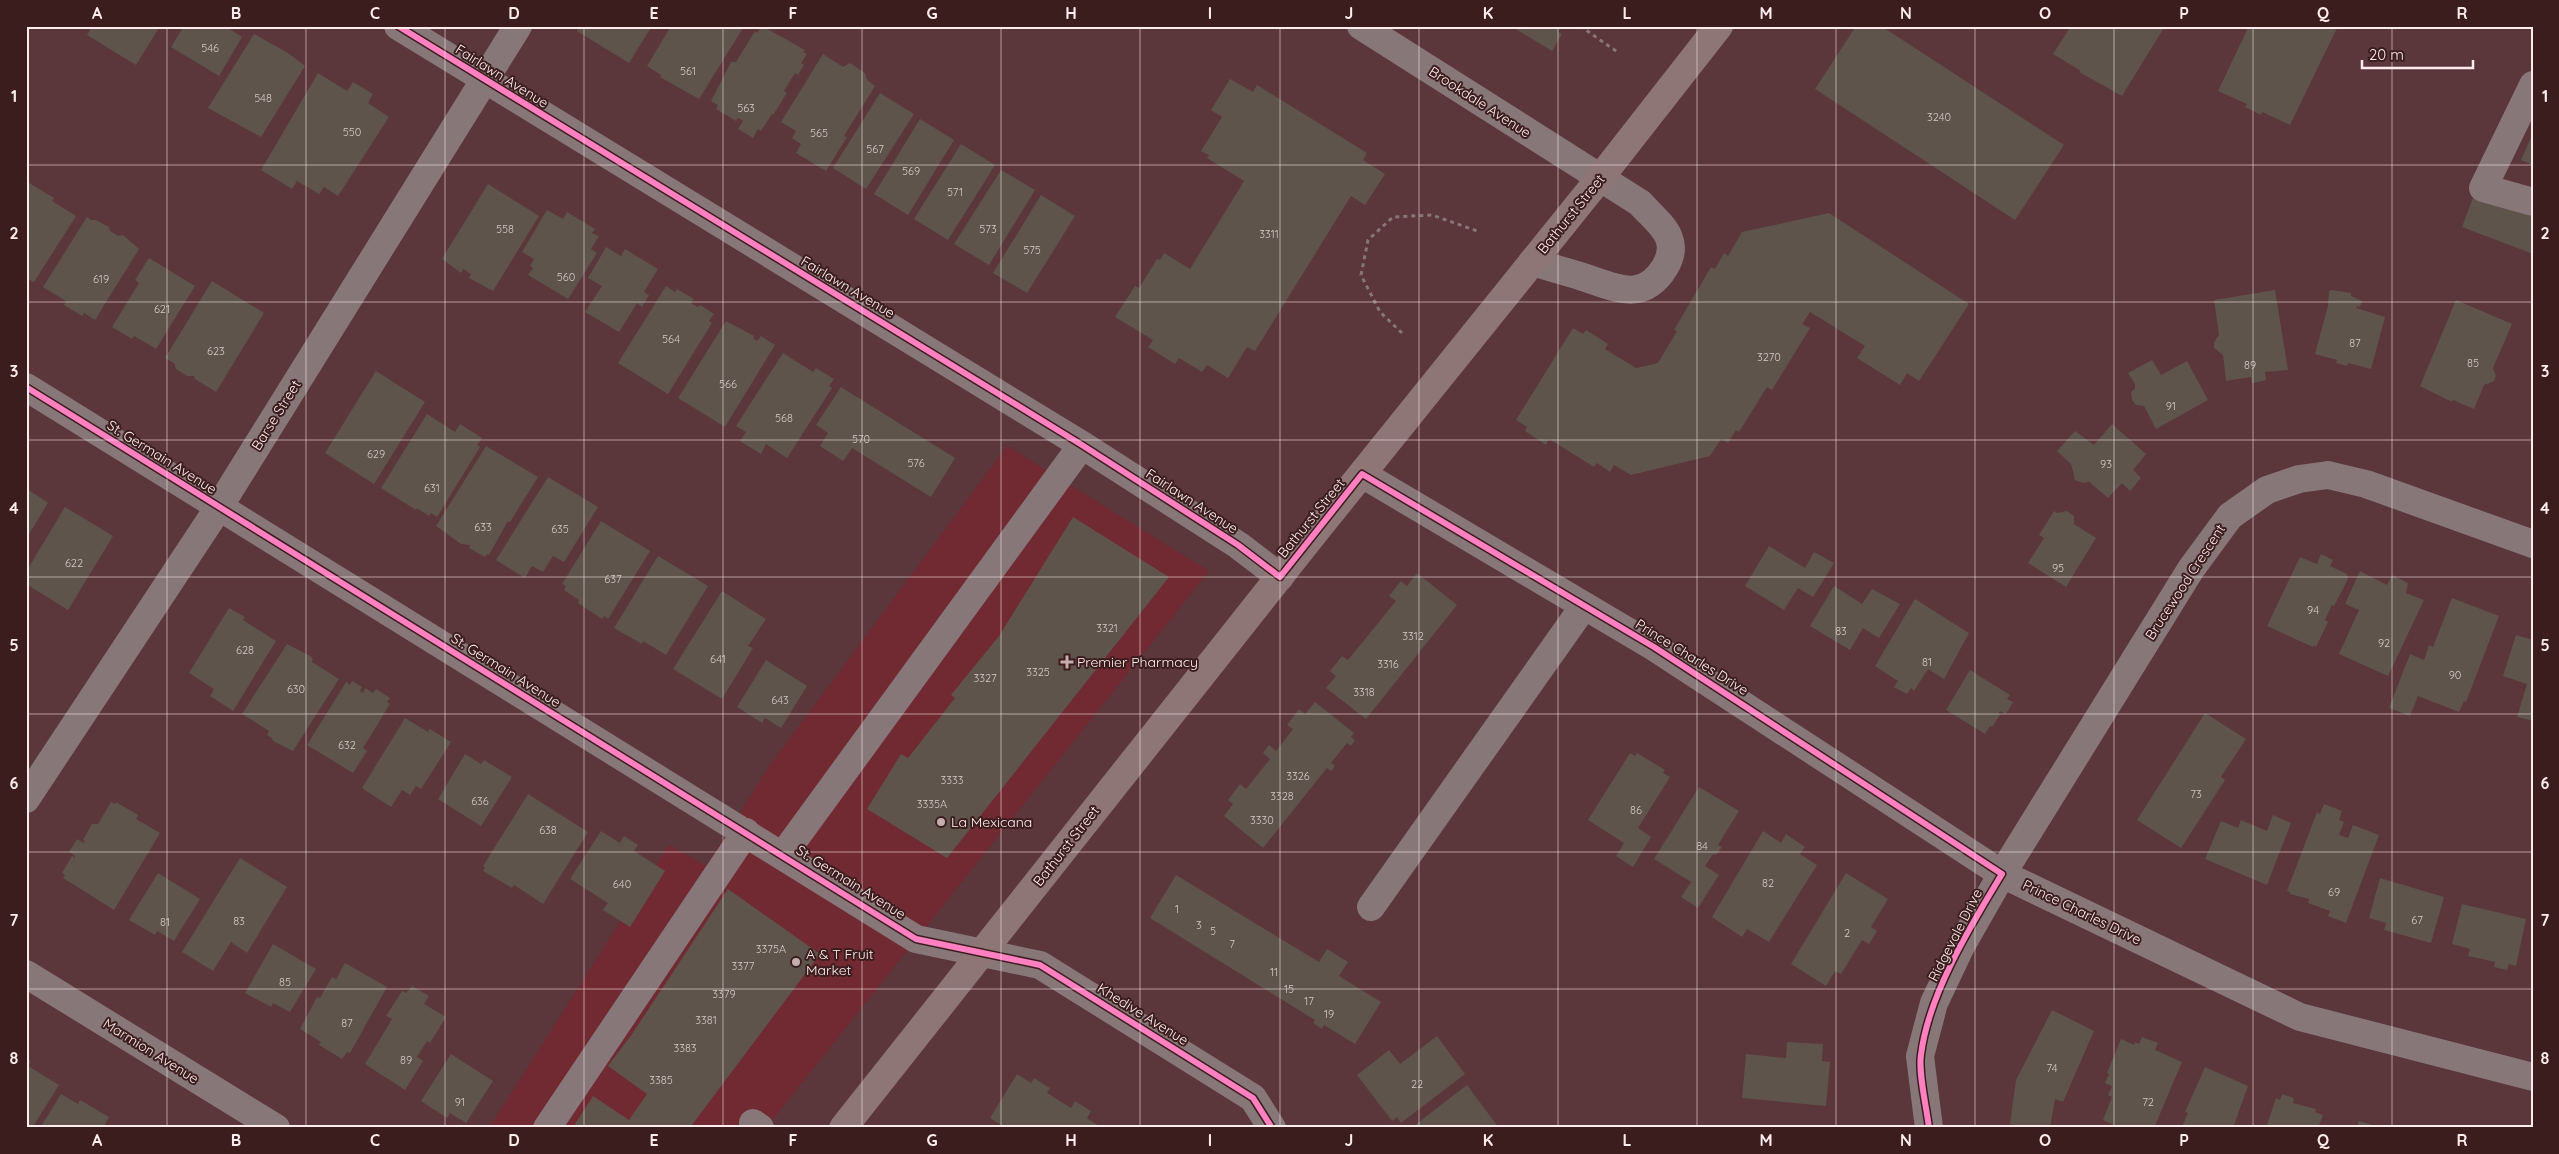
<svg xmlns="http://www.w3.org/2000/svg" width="2559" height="1154" viewBox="0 0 2559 1154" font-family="Quicksand,sans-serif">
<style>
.built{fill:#712a31}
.building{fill:#5e544c}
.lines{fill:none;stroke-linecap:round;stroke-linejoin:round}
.path{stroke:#887677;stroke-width:3;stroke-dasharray:4 4;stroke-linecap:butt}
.minor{stroke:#887779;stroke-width:28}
.major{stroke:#8e7677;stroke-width:28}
.cycleway-casing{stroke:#3c1d1e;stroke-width:9}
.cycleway{stroke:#ff80c0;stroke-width:6}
.grid{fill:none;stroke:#ffeded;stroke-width:1;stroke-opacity:0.55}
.poi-dot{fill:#c6adae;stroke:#3c1d1e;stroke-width:2}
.labels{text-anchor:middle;stroke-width:4;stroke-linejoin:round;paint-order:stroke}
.number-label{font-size:11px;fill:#d7c7c5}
.street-label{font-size:14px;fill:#ffeded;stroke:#3c1d1e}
.poi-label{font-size:14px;fill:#ffeded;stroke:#3c1d1e;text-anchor:start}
.neatline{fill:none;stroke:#ffeded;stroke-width:2}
.grid-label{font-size:16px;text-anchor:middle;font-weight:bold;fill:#ffeded}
</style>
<rect width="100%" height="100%" fill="#5b363a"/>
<polygon class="built" points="1007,446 1209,571 766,1128 489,1128 669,845 706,866 770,765"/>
<g class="building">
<polygon points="92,26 160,26 136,65 87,35"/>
<polygon points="184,26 225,26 242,37 219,76 171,47"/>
<polygon points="580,26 652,26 629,63 577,31"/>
<polygon points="671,26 743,28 699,99 660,77 661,75 647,66"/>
<polygon points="762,26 805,50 803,52 807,54 801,63 804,65 798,75 795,73 784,91 787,93 773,115 772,114 761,131 758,129 753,138 738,129 743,121 738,118 736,121 716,109 718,105 711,101 731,62 736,62 755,31 757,33"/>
<polygon points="1511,26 1561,26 1558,32 1562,34 1552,51"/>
<polygon points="1856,26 1881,26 2064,145 2015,220 1815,89"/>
<polygon points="2071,26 2165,26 2122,96 2079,72 2081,71 2053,54"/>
<polygon points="2249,26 2338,26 2290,125 2262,112 2261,115 2245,107 2247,104 2218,91"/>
<polygon points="254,34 288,53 305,66 261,137 208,108"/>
<polygon points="823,54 843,67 850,63 865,73 867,80 875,86 844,136 847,137 826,171 796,153 801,144 792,138 796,131 781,122"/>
<polygon points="318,73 347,91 353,82 373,94 368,103 389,117 338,196 324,187 319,194 297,181 292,189 261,170"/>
<polygon points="1230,79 1253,92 1257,85 1367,153 1363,160 1385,174 1365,205 1351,196 1255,351 1247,347 1228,378 1207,365 1202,372 1179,358 1175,364 1148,347 1153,340 1115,317 1135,286 1139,288 1157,259 1160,260 1164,253 1190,269 1244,181 1207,158 1209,155 1201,151 1222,117 1211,110"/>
<polygon points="880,93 914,114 866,189 833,168"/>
<polygon points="920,119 954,140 908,215 874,194"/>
<polygon points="2533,133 2533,165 2521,160"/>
<polygon points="961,144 995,165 948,240 914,219"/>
<polygon points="1001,170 1035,190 989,265 954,244"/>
<polygon points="26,181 54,198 52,201 76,216 34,282 26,278"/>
<polygon points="488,184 539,216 493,291 469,278 471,274 463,269 461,273 442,259"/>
<polygon points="1041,195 1075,216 1027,293 993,273"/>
<polygon points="2474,195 2533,217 2533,254 2462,227"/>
<polygon points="547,210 563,219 567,212 595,229 592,233 599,236 591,249 597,253 568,299 528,275 533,268 530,266 534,259 522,252"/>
<polygon points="1829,213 1969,304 1919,381 1907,373 1900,385 1857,358 1865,346 1810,312 1802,324 1810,328 1772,390 1767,387 1739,432 1736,430 1728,443 1721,439 1710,456 1631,475 1614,465 1610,472 1597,463 1594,467 1549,439 1546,445 1525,431 1527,427 1516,420 1573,328 1583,334 1586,330 1608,344 1605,349 1636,368 1658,363 1677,331 1674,330 1711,267 1715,269 1724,253 1728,256 1742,232"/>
<polygon points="87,217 91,220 96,220 109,227 110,231 118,236 123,235 139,249 95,320 84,313 82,316 64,305 66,301 43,287"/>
<polygon points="606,247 621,256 625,249 658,269 644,292 649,295 642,307 637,303 619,332 585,312 602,286 588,278"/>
<polygon points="149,258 195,286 156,349 134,336 132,339 112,327 139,283 135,280"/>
<polygon points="212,281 264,313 216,392 195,379 194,376 187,376 176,369 174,363 165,358"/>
<polygon points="666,286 675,292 677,289 694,299 691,303 698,307 700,305 714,314 709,321 712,323 668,394 618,363"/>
<polygon points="2275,290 2288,370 2265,372 2266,380 2258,382 2252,383 2251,377 2226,381 2223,355 2214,348 2214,342 2219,335 2214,300"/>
<polygon points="2332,290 2351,293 2351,296 2362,301 2360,307 2357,306 2356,308 2385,317 2371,369 2348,363 2347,366 2336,363 2337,360 2315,354 2328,306 2329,291"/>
<polygon points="2456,300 2512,324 2493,368 2496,376 2494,381 2484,385 2474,409 2453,400 2452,402 2420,386"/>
<polygon points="726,321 754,336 753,338 757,341 761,336 775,345 725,427 678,398"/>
<polygon points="783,353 813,372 816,368 834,379 829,386 832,388 787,458 766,444 761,454 740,441 746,432 736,426"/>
<polygon points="2152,360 2161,375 2187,361 2208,400 2156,429 2144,406 2136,405 2132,400 2131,392 2135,389 2135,384 2128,373"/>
<polygon points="376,371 425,402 374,484 325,453"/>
<polygon points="841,387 955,458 931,497 852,448 843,461 820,446 828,433 816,425"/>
<polygon points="427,414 455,432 460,424 482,438 477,445 480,447 437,517 431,513 429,516 417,508 416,510 381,488"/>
<polygon points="2112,424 2146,454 2133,470 2141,478 2130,491 2122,483 2108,498 2087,480 2088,482 2084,483 2075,480 2071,464 2057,451 2075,431 2094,445"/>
<polygon points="486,446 538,477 510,522 508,521 489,555 487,554 485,557 469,548 470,545 461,544 436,526"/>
<polygon points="548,477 598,507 564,562 553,556 543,572 532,566 525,578 496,560"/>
<polygon points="26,488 48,503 26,539"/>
<polygon points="65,507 113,536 68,610 26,584 26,572"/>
<polygon points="2054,511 2057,513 2067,511 2074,516 2074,524 2096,538 2066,587 2028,563 2044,538 2039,535"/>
<polygon points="1073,517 1169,577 947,858 867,809 901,754 908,758 955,698 951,695 999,636"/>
<polygon points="601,521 650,551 608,619 604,616 602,619 578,603 579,600 564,590 566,586 562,584"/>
<polygon points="1769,546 1805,568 1814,552 1834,563 1813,597 1798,588 1784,610 1745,586"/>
<polygon points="2321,554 2333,560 2330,566 2347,574 2348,579 2334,606 2332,605 2325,620 2328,622 2316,647 2314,645 2313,647 2267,626 2300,557 2317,564"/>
<polygon points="658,556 708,586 666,655 643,641 642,644 614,628"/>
<polygon points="2360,571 2387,585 2392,575 2408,583 2406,593 2424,600 2388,676 2339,654 2359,610 2345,604"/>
<polygon points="1417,573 1457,605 1366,719 1326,688 1336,676 1330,671 1342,656 1348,660 1396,601 1389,596 1401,581 1407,586"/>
<polygon points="1834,586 1862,604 1872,589 1900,604 1879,638 1863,628 1850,650 1810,626"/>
<polygon points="722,591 766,619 748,646 753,648 722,699 673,669"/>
<polygon points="2452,598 2499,616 2466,702 2464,701 2459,712 2418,696 2410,716 2389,708 2410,654 2424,660 2429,645 2433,647"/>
<polygon points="1915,599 1969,633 1944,679 1928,669 1914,691 1911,688 1907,694 1894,687 1898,681 1875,666"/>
<polygon points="229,608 245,617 243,620 276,641 233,711 210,696 214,689 189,673"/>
<polygon points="2516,635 2533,640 2533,721 2517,717 2527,684 2503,676"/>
<polygon points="287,644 310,656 313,659 312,662 339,679 293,751 273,741 272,738 267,735 269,731 242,714"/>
<polygon points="766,660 807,686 781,728 765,718 762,723 737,707"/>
<polygon points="1970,670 2010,695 2007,699 2013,702 2006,714 2000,711 1998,714 2000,715 1992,727 1990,726 1985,734 1946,710"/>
<polygon points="352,681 362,687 360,691 363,693 365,688 373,693 376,689 390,698 387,702 390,704 363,748 367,751 353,773 307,745 346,682 350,685"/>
<polygon points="1315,702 1354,733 1351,737 1355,740 1351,746 1347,743 1331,763 1335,766 1331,771 1327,768 1263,848 1224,816 1233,804 1228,800 1240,784 1246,789 1270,759 1263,753 1269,745 1276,751 1293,729 1287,725 1299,709 1305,714"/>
<polygon points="2205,713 2246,739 2221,777 2225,780 2181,848 2137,820"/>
<polygon points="405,718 428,732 430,729 451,742 421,789 416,786 410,795 402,790 391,807 362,788"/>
<polygon points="1630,753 1635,756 1637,753 1665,770 1663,773 1670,777 1638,828 1651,837 1633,867 1616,856 1624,843 1588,820"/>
<polygon points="465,754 481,764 484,760 512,777 481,826 438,799"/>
<polygon points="1699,787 1739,811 1718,845 1722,847 1716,855 1713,854 1705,866 1719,875 1698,908 1681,897 1691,882 1654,859"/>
<polygon points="528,794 588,832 543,904 514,885 512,888 483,871 485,868 483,866"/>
<polygon points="111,802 115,804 116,802 138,815 136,819 160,833 114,910 63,878 65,875 62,873 72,856 75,858 75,856 69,852 77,839 83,843 85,841 83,840 92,824 98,824"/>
<polygon points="2324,804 2342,811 2339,820 2344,822 2339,835 2348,838 2353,825 2379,835 2346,923 2328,916 2330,911 2308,903 2309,899 2290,894 2290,892 2287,891 2317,812 2320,814"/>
<polygon points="2273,815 2291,823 2267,885 2205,859 2221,821 2238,828 2241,820 2267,831"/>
<polygon points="601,831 620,843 624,836 638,845 634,851 665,871 630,927 603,910 608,903 570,879"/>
<polygon points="1763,831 1781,843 1786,834 1805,847 1800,854 1817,865 1769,942 1747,929 1742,937 1712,917"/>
<polygon points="240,858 287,887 247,953 231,942 213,971 182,952"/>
<polygon points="158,873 200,899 174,941 157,931 155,935 129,920"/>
<polygon points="1846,873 1888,899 1871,927 1877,931 1869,944 1862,940 1841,974 1835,971 1826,986 1791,964"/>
<polygon points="1176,875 1319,962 1327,949 1348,962 1339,976 1381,1002 1355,1044 1324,1025 1322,1029 1313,1023 1315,1020 1150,918"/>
<polygon points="2380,878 2444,897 2431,943 2384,930 2386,923 2369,918"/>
<polygon points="728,889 820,954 692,1125 696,1128 580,1128 575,1124 593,1096 629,1120 647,1094 608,1066 632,1034"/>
<polygon points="2462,904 2526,919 2516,966 2509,964 2507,970 2494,967 2495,962 2468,956 2470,949 2452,944"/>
<polygon points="273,944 316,969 290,1012 273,1003 271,1007 245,993"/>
<polygon points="345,963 387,987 350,1053 347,1052 342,1059 319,1045 321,1042 300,1029 317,997 320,998 332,977 336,979"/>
<polygon points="412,986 429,996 424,1004 446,1017 430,1043 427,1041 417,1057 423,1061 405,1090 365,1064 392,1019 386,1016 402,991 406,993"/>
<polygon points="2052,1010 2094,1031 2063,1102 2055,1099 2050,1128 2028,1128 2010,1124 2016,1080"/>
<polygon points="1437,1036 1465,1074 1401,1123 1397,1117 1392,1121 1357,1075 1389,1050 1400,1064"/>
<polygon points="2142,1037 2158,1043 2155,1050 2182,1062 2154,1128 2120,1128 2103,1120 2112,1097 2108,1095 2112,1086 2105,1083 2109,1074 2107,1073 2121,1039 2134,1045 2135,1042 2139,1044"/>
<polygon points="1787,1042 1823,1044 1822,1061 1830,1062 1826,1106 1742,1098 1746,1054 1786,1058"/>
<polygon points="451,1054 493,1081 466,1123 450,1113 447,1118 421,1101"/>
<polygon points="26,1058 31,1061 28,1066 59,1085 32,1128 26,1128"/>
<polygon points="2205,1067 2248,1086 2233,1128 2182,1127 2188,1113 2185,1112"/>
<polygon points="1017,1074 1031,1083 1034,1078 1050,1088 1047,1093 1071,1108 1075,1101 1091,1111 1087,1118 1102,1128 1006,1128 990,1118"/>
<polygon points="1467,1085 1499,1128 1411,1128"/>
<polygon points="61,1094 78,1104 80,1100 109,1117 103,1128 40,1128"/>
<polygon points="2282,1094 2294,1098 2293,1103 2316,1109 2315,1112 2323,1115 2318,1128 2266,1128 2276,1098 2280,1100"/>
<polygon points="2359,1121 2379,1127 2379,1128 2357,1128"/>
</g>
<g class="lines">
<g class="path">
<polyline points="1580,26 1619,53"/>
<polyline points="1402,333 1380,312 1361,275 1368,240 1393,217 1432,215 1480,232"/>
</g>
<g class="minor">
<polyline points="398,26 1082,445 1238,545 1280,577"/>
<path d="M1361 26 1640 203C1659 224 1682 238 1665 267 1642 305 1613 286 1580 276 1564 271 1548 267 1532 262"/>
<polyline points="2533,85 2483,188 2533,202"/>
<polyline points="26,387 916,939 1040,965 1253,1098 1272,1128"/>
<polyline points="1362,474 1654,647 2002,874 2300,1017 2533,1077"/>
<polyline points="26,799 219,507 518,26"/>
<polyline points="783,855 1082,445"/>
<polyline points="1371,907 1584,606"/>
<polyline points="26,974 276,1128"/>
<polyline points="753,1123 760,1128"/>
<polyline points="547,1128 746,832"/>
<polyline points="1929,1128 1920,1056 1934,1003 1961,946 2002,874 2191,569 2230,516 2267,490 2299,479 2328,475 2366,484 2533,544"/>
</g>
<polyline class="major" points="843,1128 1311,537 1600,178 1719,26"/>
<g class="cycleway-casing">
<g id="cycleway">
<path d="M398 26 1082 445 1238 545 1280 577 1362 474 1654 647 2002 874C1971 925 1928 995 1921 1055 1918 1073 1927 1109 1929 1128"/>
<polyline points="26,387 916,939 1040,965 1253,1098 1272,1128"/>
</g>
</g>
<use href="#cycleway" class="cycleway"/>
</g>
<path class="grid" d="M167 26V1128M306 26V1128M445 26V1128M584 26V1128M723 26V1128M862 26V1128M1001 26V1128M1140 26V1128M1280 26V1128M1419 26V1128M1558 26V1128M1697 26V1128M1836 26V1128M1975 26V1128M2114 26V1128M2253 26V1128M2392 26V1128M26 165H2533M26 302H2533M26 440H2533M26 577H2533M26 714H2533M26 852H2533M26 989H2533"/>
<g class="poi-dot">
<path d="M1064.5 654.5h5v5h5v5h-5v5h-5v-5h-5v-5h5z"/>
<circle cx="941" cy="822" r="5"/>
<circle cx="796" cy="962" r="5"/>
</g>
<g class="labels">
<g class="number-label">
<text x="210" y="52">546</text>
<text x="688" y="75">561</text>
<text x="263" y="102">548</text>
<text x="746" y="112">563</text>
<text x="1939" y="121">3240</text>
<text x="352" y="136">550</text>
<text x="819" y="137">565</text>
<text x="875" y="153">567</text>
<text x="911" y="175">569</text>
<text x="955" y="196">571</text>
<text x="505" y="233">558</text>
<text x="988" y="233">573</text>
<text x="1269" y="238">3311</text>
<text x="1032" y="254">575</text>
<text x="566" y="281">560</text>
<text x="101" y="283">619</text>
<text x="162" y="313">621</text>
<text x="671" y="343">564</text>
<text x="2355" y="347">87</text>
<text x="216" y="355">623</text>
<text x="1769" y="361">3270</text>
<text x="2473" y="367">85</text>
<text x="2250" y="369">89</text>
<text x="728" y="388">566</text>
<text x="2171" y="410">91</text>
<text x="784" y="422">568</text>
<text x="861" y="443">570</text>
<text x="376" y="458">629</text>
<text x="916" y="467">576</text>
<text x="2106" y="468">93</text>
<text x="432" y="492">631</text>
<text x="483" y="531">633</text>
<text x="560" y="533">635</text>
<text x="74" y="567">622</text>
<text x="2058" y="572">95</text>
<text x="613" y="583">637</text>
<text x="2313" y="614">94</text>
<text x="1107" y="632">3321</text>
<text x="1841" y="635">83</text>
<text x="1413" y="640">3312</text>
<text x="2384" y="647">92</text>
<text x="245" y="654">628</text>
<text x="718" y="663">641</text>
<text x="1927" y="666">81</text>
<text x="1388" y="668">3316</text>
<text x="1038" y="676">3325</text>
<text x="2455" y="679">90</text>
<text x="985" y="682">3327</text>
<text x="296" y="693">630</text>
<text x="1364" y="696">3318</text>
<text x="780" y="704">643</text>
<text x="347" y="749">632</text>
<text x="1298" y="780">3326</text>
<text x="952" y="784">3333</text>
<text x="2196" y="798">73</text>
<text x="1282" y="800">3328</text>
<text x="480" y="805">636</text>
<text x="932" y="808">3335A</text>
<text x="1636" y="814">86</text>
<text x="1262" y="824">3330</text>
<text x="548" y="834">638</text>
<text x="1702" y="850">84</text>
<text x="1768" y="887">82</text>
<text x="622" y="888">640</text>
<text x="2334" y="896">69</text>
<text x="1177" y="913">1</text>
<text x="2417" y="924">67</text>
<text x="239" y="925">83</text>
<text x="165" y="926">81</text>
<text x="1199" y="929">3</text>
<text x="1213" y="935">5</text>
<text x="1847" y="937">2</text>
<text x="1232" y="948">7</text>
<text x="771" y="953">3375A</text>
<text x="743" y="970">3377</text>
<text x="1274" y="976">11</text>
<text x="285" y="986">85</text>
<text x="1289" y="993">15</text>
<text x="724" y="998">3379</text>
<text x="1309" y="1005">17</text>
<text x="1329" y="1018">19</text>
<text x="706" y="1024">3381</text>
<text x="347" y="1027">87</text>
<text x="685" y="1052">3383</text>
<text x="406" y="1064">89</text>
<text x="2052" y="1072">74</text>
<text x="661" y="1084">3385</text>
<text x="1417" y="1088">22</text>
<text x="460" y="1106">91</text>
<text x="2148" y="1106">72</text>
</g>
<g class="street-label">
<text transform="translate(502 76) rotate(32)" y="5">Fairlawn Avenue</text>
<text transform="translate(1480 102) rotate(33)" y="5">Brookdale Avenue</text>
<text transform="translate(1571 214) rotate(-51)" y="5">Bathurst Street</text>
<text transform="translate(848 287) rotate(31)" y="5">Fairlawn Avenue</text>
<text transform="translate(276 415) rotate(-58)" y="5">Barse Street</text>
<text transform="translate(162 457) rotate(32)" y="5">St. Germain Avenue</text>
<text transform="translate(1192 501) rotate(33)" y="5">Fairlawn Avenue</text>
<text transform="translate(1311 518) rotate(-51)" y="5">Bathurst Street</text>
<text transform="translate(2185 582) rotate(-57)" y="5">Brucewood Crescent</text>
<text transform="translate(1692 657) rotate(32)" y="5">Prince Charles Drive</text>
<text transform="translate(506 670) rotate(32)" y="5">St. Germain Avenue</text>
<text transform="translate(1066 846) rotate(-52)" y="5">Bathurst Street</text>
<text transform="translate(851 882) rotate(32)" y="5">St. Germain Avenue</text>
<text transform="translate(2082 912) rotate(26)" y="5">Prince Charles Drive</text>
<text transform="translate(1955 935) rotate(-63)" y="5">Ridgevale Drive</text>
<text transform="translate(1143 1014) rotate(32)" y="5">Khedive Avenue</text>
<text transform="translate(151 1051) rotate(32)" y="5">Marmion Avenue</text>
</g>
<g class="poi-label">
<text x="1077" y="667">Premier Pharmacy</text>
<text x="951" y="827">La Mexicana</text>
<text x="806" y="959">A &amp; T Fruit<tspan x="806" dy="16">Market</tspan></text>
</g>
</g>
<rect width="2559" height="1154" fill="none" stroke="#3c1d1e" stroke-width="55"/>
<path d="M2362 60v8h111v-8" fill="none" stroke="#ffeded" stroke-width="2.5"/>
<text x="2369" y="60" font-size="15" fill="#ffeded" stroke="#3c1d1e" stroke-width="4" paint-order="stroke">20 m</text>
<rect x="28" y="28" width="2504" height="1098" class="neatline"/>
<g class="grid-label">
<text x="97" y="19">A</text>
<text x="236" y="19">B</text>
<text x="375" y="19">C</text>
<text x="514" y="19">D</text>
<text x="654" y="19">E</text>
<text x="793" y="19">F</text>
<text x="932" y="19">G</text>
<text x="1071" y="19">H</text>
<text x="1210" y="19">I</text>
<text x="1349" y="19">J</text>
<text x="1488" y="19">K</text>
<text x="1627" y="19">L</text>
<text x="1766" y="19">M</text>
<text x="1906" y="19">N</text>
<text x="2045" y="19">O</text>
<text x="2184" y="19">P</text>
<text x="2323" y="19">Q</text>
<text x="2462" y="19">R</text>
<text x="14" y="102">1</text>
<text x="2545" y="102">1</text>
<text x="14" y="239">2</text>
<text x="2545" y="239">2</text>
<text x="14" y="377">3</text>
<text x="2545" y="377">3</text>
<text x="14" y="514">4</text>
<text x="2545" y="514">4</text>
<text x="14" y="651">5</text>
<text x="2545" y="651">5</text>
<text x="14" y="789">6</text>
<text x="2545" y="789">6</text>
<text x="14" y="926">7</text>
<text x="2545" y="926">7</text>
<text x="14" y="1064">8</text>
<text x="2545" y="1064">8</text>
<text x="97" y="1146">A</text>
<text x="236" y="1146">B</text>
<text x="375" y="1146">C</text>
<text x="514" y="1146">D</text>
<text x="654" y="1146">E</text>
<text x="793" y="1146">F</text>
<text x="932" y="1146">G</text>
<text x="1071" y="1146">H</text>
<text x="1210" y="1146">I</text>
<text x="1349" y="1146">J</text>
<text x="1488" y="1146">K</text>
<text x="1627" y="1146">L</text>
<text x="1766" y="1146">M</text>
<text x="1906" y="1146">N</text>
<text x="2045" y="1146">O</text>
<text x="2184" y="1146">P</text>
<text x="2323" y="1146">Q</text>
<text x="2462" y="1146">R</text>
</g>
</svg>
